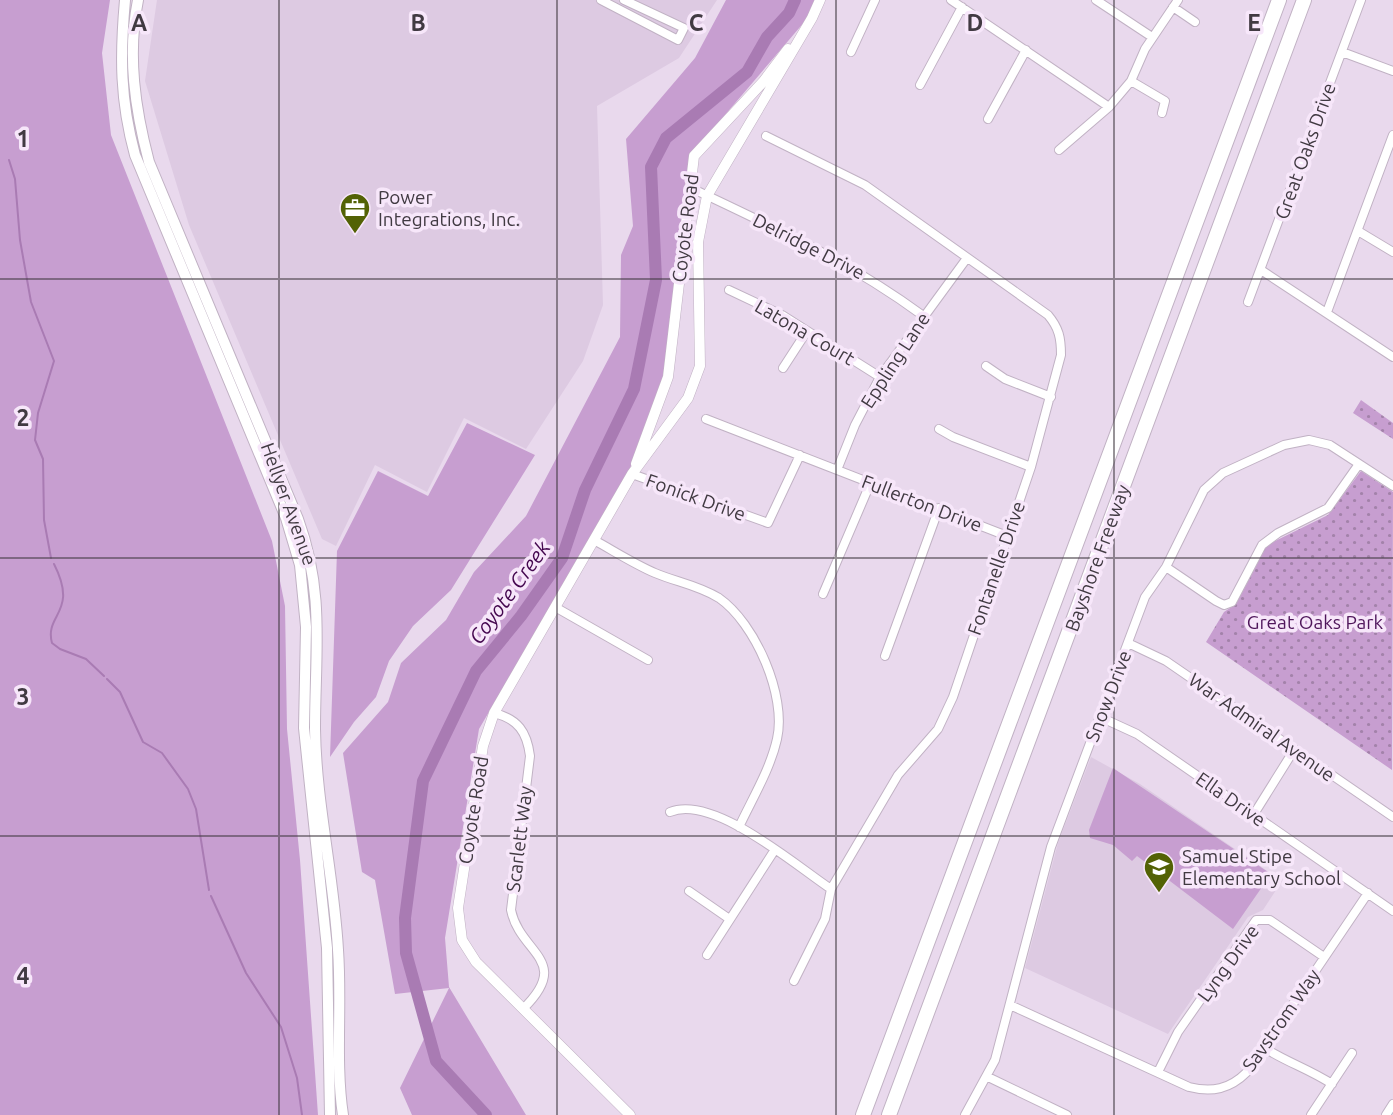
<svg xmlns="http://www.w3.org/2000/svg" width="1393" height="1115" font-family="Ubuntu,sans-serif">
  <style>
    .built { fill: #ddcae2 }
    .grass { fill: #c79ed0 }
    .park { fill: url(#park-dots) }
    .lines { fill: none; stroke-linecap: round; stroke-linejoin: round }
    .stream { stroke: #a97bb3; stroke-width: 2 }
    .river { stroke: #a97bb3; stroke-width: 12 }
    .minor-casing { stroke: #c1b2c4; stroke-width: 10 }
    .tertiary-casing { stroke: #c1b2c4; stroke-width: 11 }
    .secondary-casing { stroke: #c1b2c4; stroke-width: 12 }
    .motorway-casing { stroke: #c1b2c4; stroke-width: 16 }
    .minor { stroke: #fff; stroke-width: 8 }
    .tertiary { stroke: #fff; stroke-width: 10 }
    .secondary { stroke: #fff; stroke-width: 10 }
    .motorway { stroke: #fff; stroke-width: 14 }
    .grid { fill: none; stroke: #413a42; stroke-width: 2; stroke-opacity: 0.55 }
    .labels { text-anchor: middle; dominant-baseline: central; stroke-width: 7; stroke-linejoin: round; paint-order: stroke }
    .street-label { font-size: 19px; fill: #413a42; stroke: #f7e7fa }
    .poi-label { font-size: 19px; fill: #413a42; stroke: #f7e7fa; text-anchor: start }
    .park-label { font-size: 19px; fill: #4f165b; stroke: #f7e7fa }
    .water-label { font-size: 21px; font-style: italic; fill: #44074f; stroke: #f7e7fa }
    .grid-label { font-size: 23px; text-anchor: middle; font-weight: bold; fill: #413a42; stroke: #f7e7fa; stroke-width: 7; stroke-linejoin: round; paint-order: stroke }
  </style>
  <defs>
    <pattern id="park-dots" width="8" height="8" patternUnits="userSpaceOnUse" patternTransform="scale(1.75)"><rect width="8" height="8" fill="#c79ed0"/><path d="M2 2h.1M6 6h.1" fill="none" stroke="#a382aa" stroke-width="1.8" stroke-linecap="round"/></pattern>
  </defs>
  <rect width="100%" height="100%" fill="#e9d9ed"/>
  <path class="built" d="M 157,0 L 717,0 L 679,58 L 597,106 L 603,305 L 583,361 L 526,449 L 464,418 L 427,492 L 375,465 L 336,546 L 322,539 L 189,225 L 145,81 Z
    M 1091,757 L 1140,784 L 1282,881 L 1263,910 L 1248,917 L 1168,1034 L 1025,968 L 1058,843 Z"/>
  <path class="grass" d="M 0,0 L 110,0 L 102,53 L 111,135 L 272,541 L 285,606 L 287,729 L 300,860 L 318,1115 L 0,1115 Z
    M 726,0 L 815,0 L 806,20 L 690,156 L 664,375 L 628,474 L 479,729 L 445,938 L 449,987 L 526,1115 L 412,1115 L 400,1088 L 449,988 L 395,994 L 375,880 L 362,872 L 343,753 L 388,702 L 401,663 L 446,620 L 474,572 L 526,516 L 620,337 L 621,255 L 633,226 L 626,139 L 695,58 Z
    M 467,423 L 535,455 L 451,590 L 413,626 L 389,661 L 376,697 L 354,722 L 330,757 L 337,551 L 378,471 L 428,496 Z
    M 1113,768 L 1271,874 L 1233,929 L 1137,856 L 1132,861 L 1113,845 L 1090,838 L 1089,830 Z"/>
  <path class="park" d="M 1361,400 L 1393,423 L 1393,439 L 1353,413 Z
    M 1361,471 L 1393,492 L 1392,770 L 1206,642 L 1224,612 L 1236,604 L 1267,545 L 1328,515 Z"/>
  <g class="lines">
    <path class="stream" d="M 9,160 L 15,179 L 20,240 L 31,302 L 54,361 L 38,413 L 35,440 L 43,459 L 44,520 L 51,558
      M 54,564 C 79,613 44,614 52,643 L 60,649 L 86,659 L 104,676
      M 107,679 L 120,692 L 143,742 L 162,753 L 188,789 L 196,809 L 209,890
      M 211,896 L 246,973 L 281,1027 L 297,1078 L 302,1115"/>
    <path class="river" d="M 486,1115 L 436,1061 L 406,953 L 405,918 L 423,781 L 476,671 L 521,616 L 562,558 L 585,490 L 634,389 L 656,280 L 651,167 L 666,138 L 747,72 L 767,37 L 789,13 L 795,0"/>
    <g class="minor-casing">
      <path id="minor" d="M 601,0 L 678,40 L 684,28 L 624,0
        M 951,0 L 1109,107
        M 1096,0 L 1152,37
        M 1173,7 L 1195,22
        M 851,52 L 875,0
        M 1342,52 L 1393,71
        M 1131,81 L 1165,101 L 1162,113
        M 920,85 L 962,7
        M 988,119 L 1026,50
        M 766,136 L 865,185 L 1048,315 C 1059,328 1061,338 1061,355 L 1031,467 L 953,697 L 938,729 L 898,775 L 831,889 L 825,919 L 794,981
        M 1059,150 L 1109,107 L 1131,81 L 1145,49 L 1178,0
        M 689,187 C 773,227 847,260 922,315
        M 1358,231 L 1393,252
        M 1261,270 L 1393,357
        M 729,290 L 782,315 L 880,377
        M 1248,302 L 1361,0
        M 1327,312 L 1393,135
        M 986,366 L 1005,379 L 1051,397
        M 783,368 L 807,331
        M 706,419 L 1007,536
        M 939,429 L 953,437 L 1031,467
        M 837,470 L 855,425 L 880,377 L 967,258
        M 632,474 L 768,523 L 800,455
        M 594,540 C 614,551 634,564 655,573 C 676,582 698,585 719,598 C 755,623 787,696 777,739 C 770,770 752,799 739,827
        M 1166,567 L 1216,601 L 1224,605 L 1232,602 L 1262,545 L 1278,533 L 1328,508 L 1359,464
        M 823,594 L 870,484
        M 555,607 L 648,660
        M 1128,643 L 1166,661 L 1393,817
        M 885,656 L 939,508
        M 494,713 C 518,719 527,732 530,756 L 511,910 C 520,954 573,960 523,1009
        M 1100,717 L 1137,734 L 1393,911
        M 670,812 C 713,794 795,865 831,889
        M 1254,814 L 1294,750
        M 689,891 L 728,918
        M 707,955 L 774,851
        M 1010,1005 L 1189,1087 C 1212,1093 1230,1089 1247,1072 L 1368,893
        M 1263,1047 C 1286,1062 1309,1069 1332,1084
        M 1158,1072 L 1178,1032 L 1256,920 L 1270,920 L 1324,957
        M 988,1077 L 1067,1115
        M 965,1115 L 995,1060 L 1051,847 L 1145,597 L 1166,567 L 1204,490 L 1223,473 L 1284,445 L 1309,440 L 1330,445 L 1393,486
        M 1311,1115 L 1352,1053
        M 1386,1115 L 1393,1104"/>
    </g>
    <g class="tertiary-casing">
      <path id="tertiary" d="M 636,464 L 668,377 L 694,156 L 763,82 L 788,49
        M 630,1115 L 476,962 L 462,940 L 458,908 L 483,746 L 494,713 L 632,474 L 688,398 L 700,366 L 698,242 L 707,196 L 812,18 L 820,0"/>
    </g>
    <g class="secondary-casing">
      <path id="secondary" d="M 125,0 C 120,56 120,100 135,155 L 286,518 L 300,565 L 306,627 L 304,728 L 327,948 L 330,1115
        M 138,0 C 127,55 135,109 149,162 L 298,519 C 325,593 315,652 315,729 C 316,803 334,876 338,950 C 342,1004 335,1063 343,1115"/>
    </g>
    <g class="motorway-casing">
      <path id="motorway" d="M 863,1115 L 1279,0
        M 889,1115 L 1304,0"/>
    </g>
    <use href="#minor" class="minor"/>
    <use href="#tertiary" class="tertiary"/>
    <use href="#secondary" class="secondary"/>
    <use href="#motorway" class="motorway"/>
  </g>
  <path class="grid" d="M 279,0 L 279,1115M 557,0 L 557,1115M 836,0 L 836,1115M 1114,0 L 1114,1115M 0,279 L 1393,279M 0,558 L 1393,558M 0,836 L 1393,836"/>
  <defs>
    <g id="office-pin" transform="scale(1.575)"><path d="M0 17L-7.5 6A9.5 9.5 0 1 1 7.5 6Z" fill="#536205" stroke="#f7e7fa"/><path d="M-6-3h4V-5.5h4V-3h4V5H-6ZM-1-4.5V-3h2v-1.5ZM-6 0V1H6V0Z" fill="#fff"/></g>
    <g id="school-pin" transform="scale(1.575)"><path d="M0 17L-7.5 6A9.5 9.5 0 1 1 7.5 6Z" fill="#536205" stroke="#f7e7fa"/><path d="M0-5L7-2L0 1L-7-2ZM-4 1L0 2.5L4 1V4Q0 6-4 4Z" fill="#fff"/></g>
  </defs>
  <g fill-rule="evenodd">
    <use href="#office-pin" x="355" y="208"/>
    <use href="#school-pin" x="1159" y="867"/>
  </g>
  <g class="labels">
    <g class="street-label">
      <text transform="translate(1305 151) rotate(-70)">Great Oaks Drive</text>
      <text transform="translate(685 228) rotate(-83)">Coyote Road</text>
      <text transform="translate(809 246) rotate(27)">Delridge Drive</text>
      <text transform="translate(805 332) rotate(30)">Latona Court</text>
      <text transform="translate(895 360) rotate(-57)">Eppling Lane</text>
      <text transform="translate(696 497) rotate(20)">Fonick Drive</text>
      <text transform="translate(922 503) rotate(21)">Fullerton Drive</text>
      <text transform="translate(289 504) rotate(70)">Hellyer Avenue</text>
      <text transform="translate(1097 558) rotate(-70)">Bayshore Freeway</text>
      <text transform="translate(996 568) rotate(-71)">Fontanelle Drive</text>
      <text transform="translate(1108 696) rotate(-69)">Snow Drive</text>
      <text transform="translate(1262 727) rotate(35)">War Admiral Avenue</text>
      <text transform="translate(1231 799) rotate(35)">Ella Drive</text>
      <text transform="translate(473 810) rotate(-81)">Coyote Road</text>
      <text transform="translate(519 839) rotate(-83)">Scarlett Way</text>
      <text transform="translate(1228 963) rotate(-54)">Lyng Drive</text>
      <text transform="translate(1281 1020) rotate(-55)">Savstrom Way</text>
    </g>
    <g class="poi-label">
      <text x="378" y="197">Power<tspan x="378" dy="22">Integrations, Inc.</tspan></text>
      <text x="1182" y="856">Samuel Stipe<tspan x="1182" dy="22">Elementary School</tspan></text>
    </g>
    <g class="park-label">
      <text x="1315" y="622">Great Oaks Park</text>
    </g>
    <g class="water-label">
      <text transform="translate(509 592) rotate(-54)">Coyote Creek</text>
    </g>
  </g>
  <g class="grid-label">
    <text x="139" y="31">A</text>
    <text x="418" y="31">B</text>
    <text x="696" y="31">C</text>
    <text x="975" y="31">D</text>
    <text x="1254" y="31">E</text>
    <text x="23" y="147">1</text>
    <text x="23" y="426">2</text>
    <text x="23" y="705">3</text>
    <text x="23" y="984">4</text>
  </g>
</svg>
